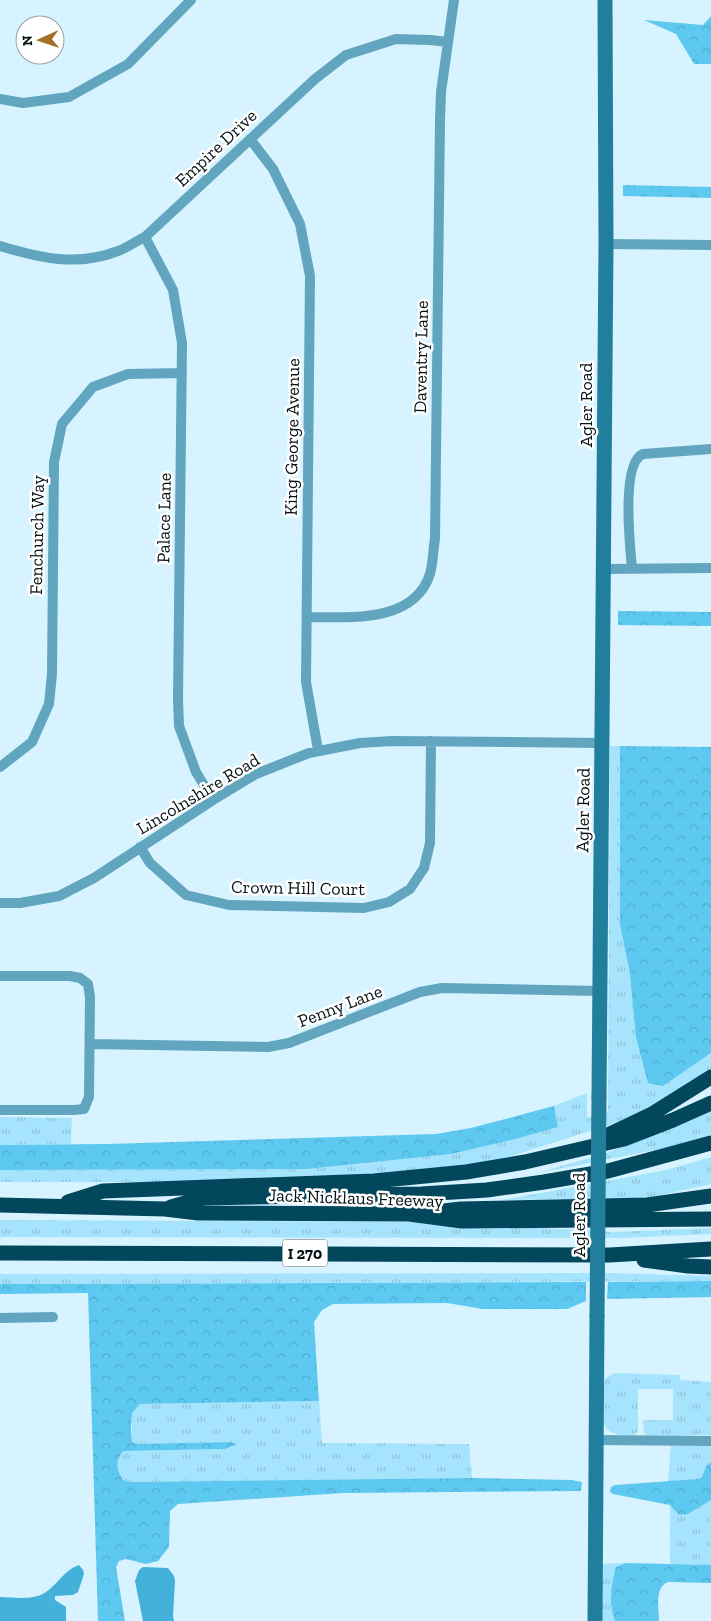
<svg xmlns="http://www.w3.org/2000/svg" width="711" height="1621" font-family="'Zilla Slab',serif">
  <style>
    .grass { fill: url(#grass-tufts) }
    .forest { fill: url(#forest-crowns) }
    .water { fill: #43b1d9 }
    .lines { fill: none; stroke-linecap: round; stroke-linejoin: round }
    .street { stroke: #62a5bf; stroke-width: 10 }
    .secondary { stroke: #227e9d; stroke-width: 15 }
    .highway { stroke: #02475b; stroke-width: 15 }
    .secondary-bridge { stroke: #227e9d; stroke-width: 15 }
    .labels { text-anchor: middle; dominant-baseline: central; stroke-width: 5; stroke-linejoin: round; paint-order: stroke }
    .shield { fill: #fff; stroke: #4f585a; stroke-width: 1 }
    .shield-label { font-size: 16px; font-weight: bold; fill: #041014 }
    .street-label { font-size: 18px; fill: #041014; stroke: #fff }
  </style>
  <defs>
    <pattern id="grass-tufts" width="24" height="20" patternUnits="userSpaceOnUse" patternTransform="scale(1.25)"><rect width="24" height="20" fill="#a6e3fc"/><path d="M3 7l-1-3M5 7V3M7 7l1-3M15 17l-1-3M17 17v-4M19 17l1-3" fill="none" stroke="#8dc2d7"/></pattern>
    <pattern id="forest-crowns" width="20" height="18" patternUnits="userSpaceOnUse" patternTransform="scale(1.25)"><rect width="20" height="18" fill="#5dc9f1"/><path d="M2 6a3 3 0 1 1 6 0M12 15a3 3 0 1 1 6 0" fill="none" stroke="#4facce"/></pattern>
  </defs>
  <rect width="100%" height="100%" fill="#d7f3ff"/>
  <path class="grass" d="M 610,746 L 620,746 L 620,925 L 630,974 L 663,1086 L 711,1053 L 711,1069 L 675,1093 L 642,1111 L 609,1125 L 489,1163 L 416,1174 L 233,1182 L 0,1182 L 0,1170 L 308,1169 L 451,1154 L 558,1127 L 554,1106 L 587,1093 L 587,1118 L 608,1112 Z
    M 711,1111 L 711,1135 L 666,1148 L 537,1173 L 607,1153 Z
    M 0,1117 L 72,1118 L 71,1144 L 0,1145 Z
    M 711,1157 L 711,1184 L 648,1198 L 502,1200 L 666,1170 Z
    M 0,1220 L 430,1222 L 613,1232 L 711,1228 L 711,1234 L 619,1238 L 0,1237 Z
    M 607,1273 L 711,1276 L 711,1281 L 0,1284 L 0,1274 Z
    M 614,1373 L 680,1375 L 680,1380 L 711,1382 L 711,1435 L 646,1436 L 644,1432 L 643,1420 L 673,1420 L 673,1389 L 638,1389 L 638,1431 L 634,1435 C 621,1435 610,1436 604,1424 L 604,1382 L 607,1377 Z
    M 319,1401 L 322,1443 L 469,1444 L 472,1478 L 130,1482 L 123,1480 C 116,1469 115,1462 123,1451 L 225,1449 L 230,1442 L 139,1444 L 132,1442 L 132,1413 L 140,1404 Z
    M 671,1446 L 711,1446 L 711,1462 L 706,1466 L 702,1477 L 698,1479 L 668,1482 Z
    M 711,1500 L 711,1565 L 670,1564 L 670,1505 L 679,1515 L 687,1514 Z
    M 625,1563 L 616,1567 L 611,1608 L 615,1621 L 601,1621 L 601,1564 Z"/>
  <path class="forest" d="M 711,16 L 711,64 L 694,64 L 676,34 L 644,20 L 703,25 Z
    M 623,185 L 711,187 L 711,198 L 623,196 Z
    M 618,611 L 711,612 L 711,626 L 618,625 Z
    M 620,746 L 711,747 L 711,1053 L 663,1086 L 648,1083 L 636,1037 L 630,974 L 620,925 Z
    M 554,1106 L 558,1127 L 515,1139 L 451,1154 L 308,1169 L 0,1170 L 0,1145 L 107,1144 L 436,1134 L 471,1128 Z
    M 711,1281 L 711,1297 L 607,1299 L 608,1282 Z
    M 586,1282 L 586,1301 L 567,1309 L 483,1309 L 447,1303 L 333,1304 L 322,1310 L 314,1322 L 319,1401 L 140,1404 L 132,1413 L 131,1429 L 132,1442 L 139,1444 L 230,1442 L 236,1444 L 225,1449 L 123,1451 C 115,1462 116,1469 123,1480 L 130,1482 L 472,1478 L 571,1480 L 582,1482 L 581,1491 L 343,1493 L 178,1504 L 170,1511 L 169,1547 L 158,1561 L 146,1564 L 126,1559 L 119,1561 L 116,1567 L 125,1621 L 98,1621 L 88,1293 L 0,1294 L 0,1284 Z
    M 711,1462 L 711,1500 L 688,1514 L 679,1515 L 670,1505 L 613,1494 L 610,1492 L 611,1487 L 615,1485 L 698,1479 L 702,1477 L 706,1466 Z
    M 625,1563 L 711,1565 L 711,1583 L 668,1582 C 654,1588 659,1608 659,1621 L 615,1621 C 608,1603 611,1585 616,1567 Z"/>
  <path class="water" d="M 79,1565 L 83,1570 L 84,1574 L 78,1592 L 73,1595 L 55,1596 L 55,1600 L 66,1607 L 66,1621 L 0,1621 L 0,1597 C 15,1597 33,1601 46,1592 C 58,1584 64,1570 79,1565 Z
    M 143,1567 L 168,1568 L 174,1576 L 175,1581 L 173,1616 L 174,1621 L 143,1621 L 135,1581 L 139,1570 Z"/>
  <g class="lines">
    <path class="street" d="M 0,99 L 23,103 L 69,97 L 128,64 L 191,0
      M 250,139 L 273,169 L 300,224 L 310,276 L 306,682 L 318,750
      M 145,237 L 173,290 L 182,343 L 178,699 L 179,726 L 196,772 L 213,800
      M 606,244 L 711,245
      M 0,246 C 40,258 77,267 118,251 C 127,248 136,241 145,237 L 315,79 L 346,55 L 396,39 L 430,40 L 448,42
      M 632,568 C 630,547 621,463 643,454 L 711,449
      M 604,569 L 711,568
      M 307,617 C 348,617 414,624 430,574 C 433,563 433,550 435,539 L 440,120 L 441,92 L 454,0
      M 0,767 L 32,742 L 49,704 L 52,674 L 54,462 L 62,424 L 93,387 L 128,374 L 182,373
      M 140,847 L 150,863 L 186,895 L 229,905 L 364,908 L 389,902 L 410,889 L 424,868 L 430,843 L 431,741
      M 0,903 L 20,903 L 59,896 L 94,878 L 213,800 L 256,774 L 309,753 L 360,743 L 392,741 L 602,743
      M 0,976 L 70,976 L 80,978 L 88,984 L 90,997 L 89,1097 L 84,1109 L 74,1110 L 0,1110
      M 90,1044 L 268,1047 L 289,1043 L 420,992 L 442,988 L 600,991
      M 0,1318 L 53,1317
      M 596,1440 L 711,1441"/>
    <path class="secondary" d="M 599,1097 L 606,244 L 605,0
      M 595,1621 L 597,1316"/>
    <path class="highway" d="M 610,1134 L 652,1114 L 711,1077
      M 68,1202 L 103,1191 L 374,1181 L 466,1172 L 525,1162 L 624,1139 L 673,1120 L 711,1103
      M 0,1205 L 165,1209 L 198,1213 L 409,1214 L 462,1221 L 711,1219
      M 171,1207 L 203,1198 L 421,1194 L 487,1190 L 544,1182 L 608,1171 L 711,1143
      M 435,1212 L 461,1209 L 647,1205 L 711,1196
      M 0,1253 L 610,1255 L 711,1249
      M 644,1260 L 688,1266 L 711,1267"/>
    <path class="secondary-bridge" d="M 597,1316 L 599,1097"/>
  </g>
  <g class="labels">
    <rect class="shield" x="282.5" y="1239.5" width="45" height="27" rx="4"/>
    <g class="shield-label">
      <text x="305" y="1253">I 270</text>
    </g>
    <g class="street-label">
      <text transform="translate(216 148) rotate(-43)">Empire Drive</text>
      <text transform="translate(421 357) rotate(-89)">Daventry Lane</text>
      <text transform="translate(586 405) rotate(-90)">Agler Road</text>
      <text transform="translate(292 437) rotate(-89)">King George Avenue</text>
      <text transform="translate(164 518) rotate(-89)">Palace Lane</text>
      <text transform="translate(37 535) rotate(-89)">Fenchurch Way</text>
      <text transform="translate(198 794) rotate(-31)">Lincolnshire Road</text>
      <text transform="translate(583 810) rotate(-89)">Agler Road</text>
      <text transform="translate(298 888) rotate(1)">Crown Hill Court</text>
      <text transform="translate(340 1006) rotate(-21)">Penny Lane</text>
      <text transform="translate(356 1198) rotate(2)">Jack Nicklaus Freeway</text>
      <text transform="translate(579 1215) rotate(-90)">Agler Road</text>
    </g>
  </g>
  <g transform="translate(40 40) rotate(267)"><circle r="24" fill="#ffffff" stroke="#9b9fa1"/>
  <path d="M0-4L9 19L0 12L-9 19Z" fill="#a16f25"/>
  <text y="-8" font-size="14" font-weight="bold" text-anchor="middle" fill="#041014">N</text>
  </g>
</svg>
